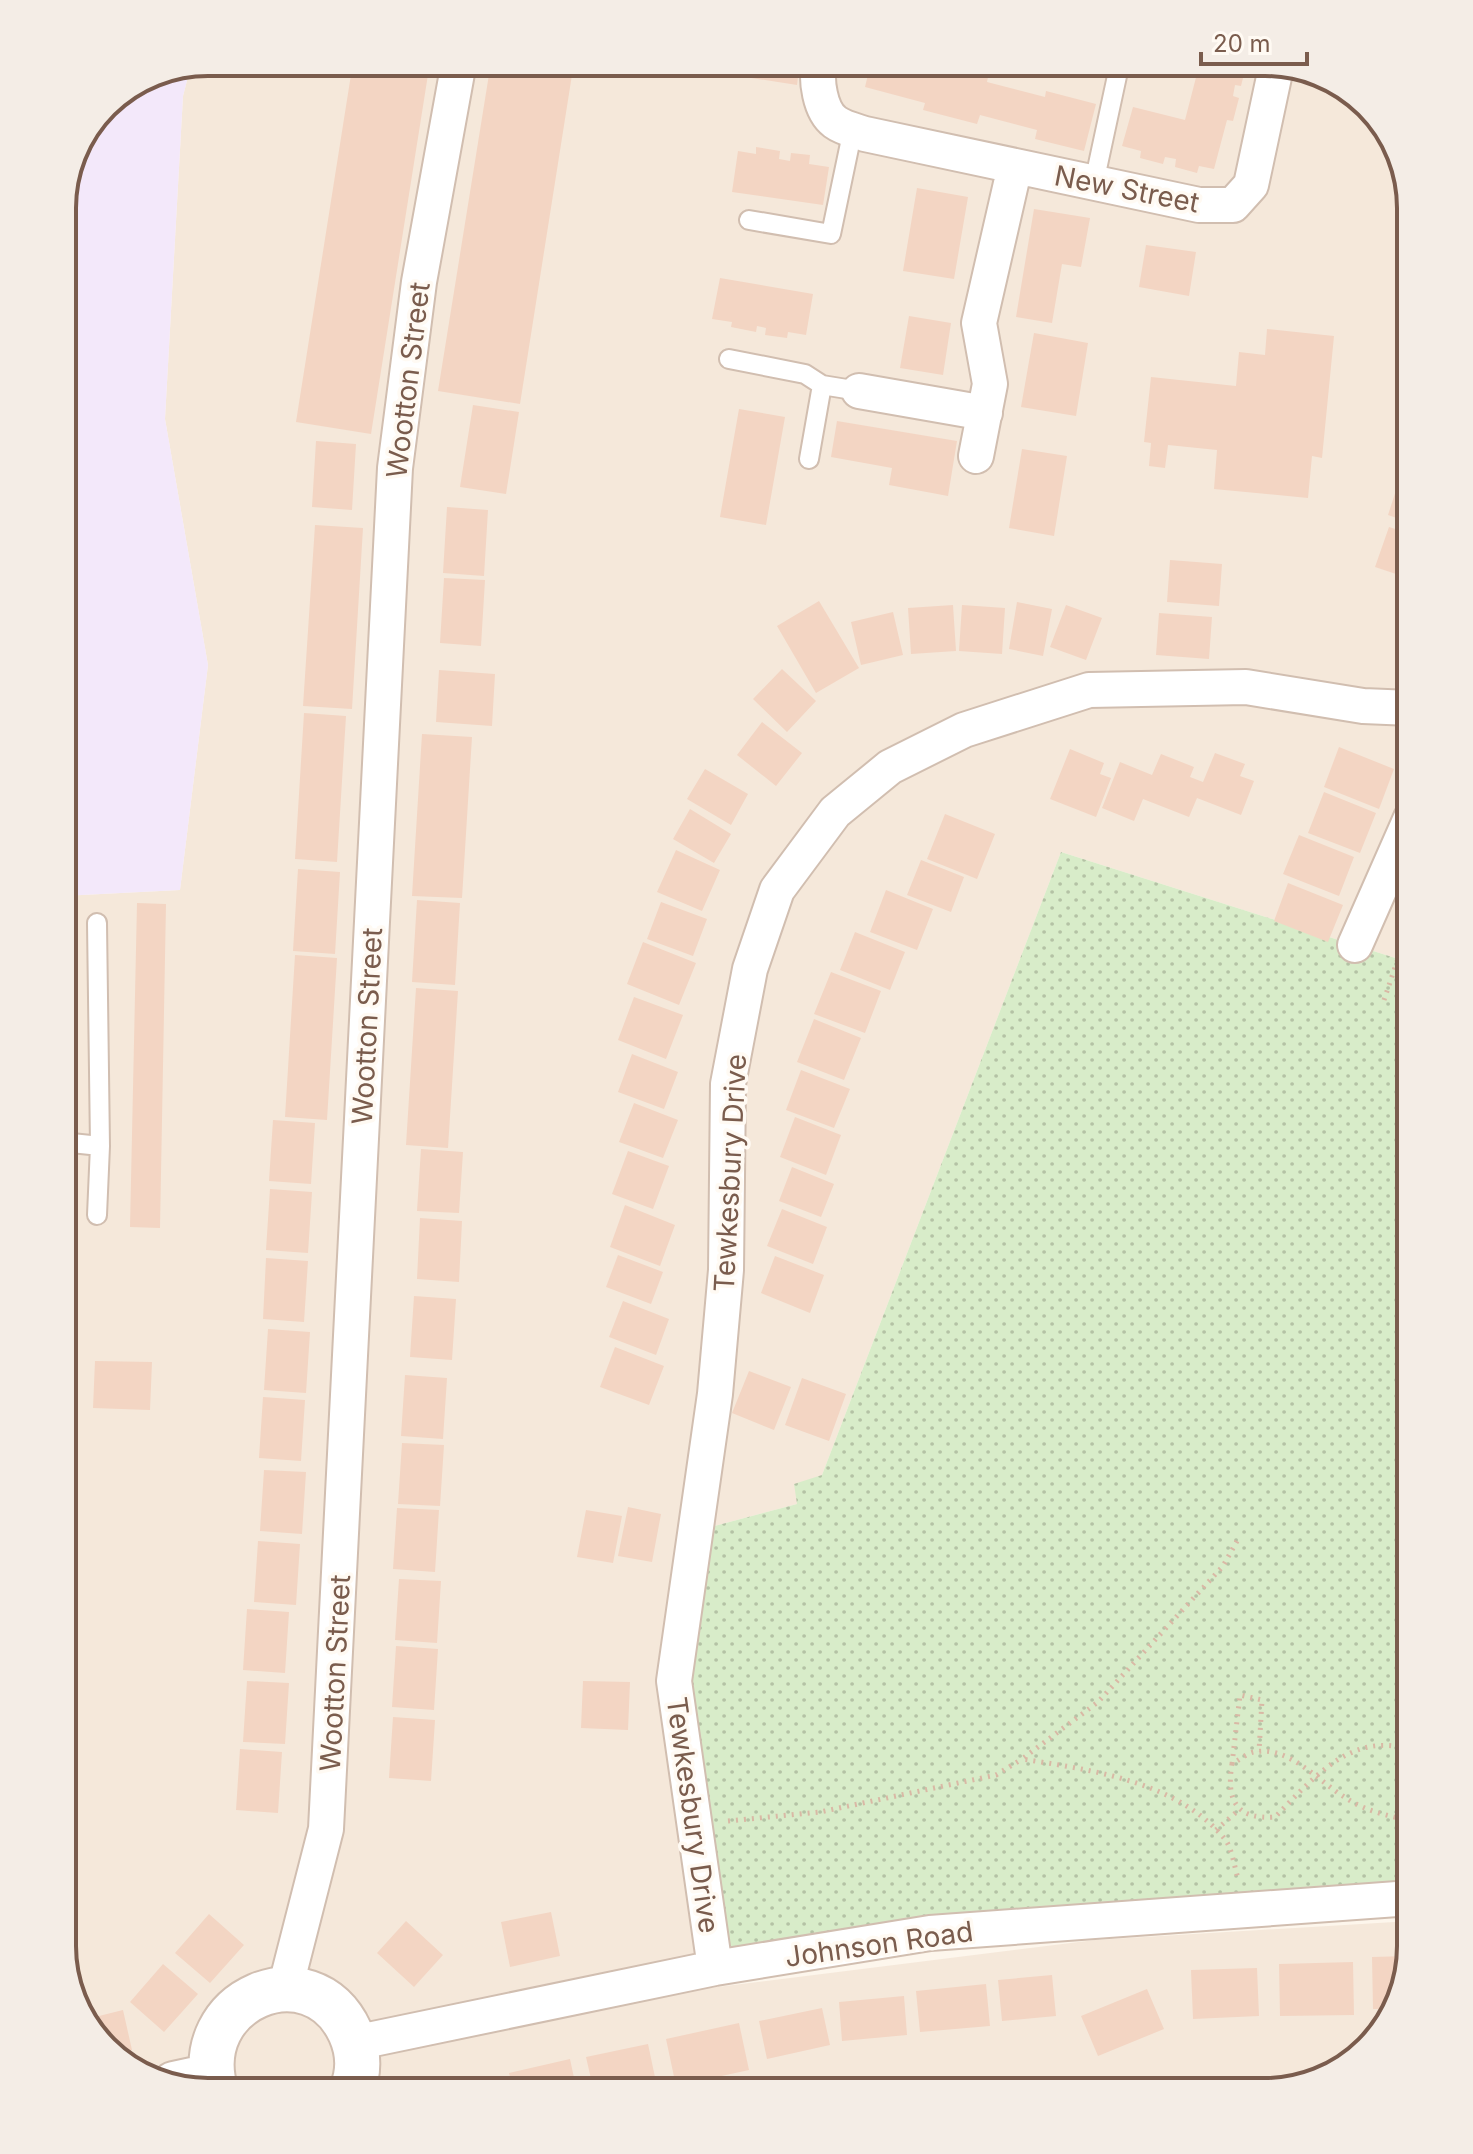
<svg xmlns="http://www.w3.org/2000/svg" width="1473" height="2154" font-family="Inter,sans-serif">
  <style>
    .residential { fill: #f5e8da }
    .education { fill: #f3e8fa }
    .park { fill: url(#park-dots) }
    .building { fill: #f3d5c3 }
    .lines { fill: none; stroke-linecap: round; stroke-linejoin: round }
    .service-casing { stroke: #d1beb0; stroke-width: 22 }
    .minor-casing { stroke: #d1beb0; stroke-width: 38 }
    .tertiary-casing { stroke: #d1beb0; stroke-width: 48 }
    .path { stroke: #d9b8a5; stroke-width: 5; stroke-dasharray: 2 6; stroke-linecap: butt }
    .service { stroke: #fff; stroke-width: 18 }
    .minor { stroke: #fff; stroke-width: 34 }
    .tertiary { stroke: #fff; stroke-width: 44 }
    .labels { text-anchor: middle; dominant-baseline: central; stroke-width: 7; stroke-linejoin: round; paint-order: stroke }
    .street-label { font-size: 28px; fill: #7a5c4d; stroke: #fffaf3 }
    .rim { fill: none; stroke: #7a5c4d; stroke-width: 4 }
  </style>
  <defs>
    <pattern id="park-dots" width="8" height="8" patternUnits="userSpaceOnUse" patternTransform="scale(2)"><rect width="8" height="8" fill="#d8ecc9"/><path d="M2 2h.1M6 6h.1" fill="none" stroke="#b4c2a5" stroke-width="1.8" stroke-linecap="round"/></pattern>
  </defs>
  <rect width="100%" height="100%" fill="#fdf6ec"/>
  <path class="residential" d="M 208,62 L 1274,62 L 1346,86 L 1392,135 L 1411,208 L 1411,963 L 1061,852 L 822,1475 L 797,1504 L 707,1528 L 687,1831 L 709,1988 L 1095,1940 L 1411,1921 L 1411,1946 L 1391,2019 L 1338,2073 L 1265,2092 L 199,2092 L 135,2072 L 81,2019 L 62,1946 L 62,896 L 180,890 L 208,665 L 165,419 L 183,96 L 191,65 Z"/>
  <path class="education" d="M 191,65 L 183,96 L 165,419 L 208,665 L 180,890 L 62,896 L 62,199 L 105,104 L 153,73 Z"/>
  <path class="park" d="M 1061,852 L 1411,963 L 1411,1885 L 722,1958 L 686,1680 L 707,1528 L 797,1504 L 794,1484 L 822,1475 Z"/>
  <path class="building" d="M 353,62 L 430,62 L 371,434 L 296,422 Z
    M 491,62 L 574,62 L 520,404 L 438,391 Z
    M 747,62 L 800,62 L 797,85 L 745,77 Z
    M 871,62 L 913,62 L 935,68 L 936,63 L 988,77 L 987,82 L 1045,97 L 1046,91 L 1096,104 L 1084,151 L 1035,139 L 1037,130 L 980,115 L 977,124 L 923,110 L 925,103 L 865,87 Z
    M 1200,62 L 1247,62 L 1241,86 L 1235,85 L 1233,96 L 1239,98 L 1233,121 L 1227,120 L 1214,169 L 1199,166 L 1197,173 L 1175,167 L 1176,159 L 1165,157 L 1163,164 L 1140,158 L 1141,151 L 1122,146 L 1133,107 L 1185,120 Z
    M 756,147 L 780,151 L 779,159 L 790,161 L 791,153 L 810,155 L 809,164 L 829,167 L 823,205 L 732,192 L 738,151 L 756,154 Z
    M 917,188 L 968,197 L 954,279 L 903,271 Z
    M 1034,209 L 1090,218 L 1081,267 L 1062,264 L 1052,323 L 1016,317 Z
    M 1146,245 L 1196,252 L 1189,296 L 1139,287 Z
    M 1411,253 L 1411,276 L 1403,273 Z
    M 720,278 L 813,294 L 806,335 L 788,332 L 787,338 L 765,335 L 766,328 L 757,326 L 756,332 L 731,327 L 732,322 L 712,319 Z
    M 909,316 L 951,323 L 943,375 L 900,368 Z
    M 1267,329 L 1334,336 L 1322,458 L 1312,456 L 1308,498 L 1214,489 L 1217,450 L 1168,445 L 1165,468 L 1149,466 L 1151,443 L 1144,442 L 1151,377 L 1236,386 L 1239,352 L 1265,355 Z
    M 1034,333 L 1088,343 L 1076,416 L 1021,407 Z
    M 473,405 L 519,412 L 506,494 L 460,487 Z
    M 739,409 L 785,417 L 766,525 L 720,517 Z
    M 837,421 L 957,441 L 948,496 L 889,485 L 892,468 L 831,457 Z
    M 316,441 L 356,444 L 352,510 L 312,507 Z
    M 1022,449 L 1067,456 L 1054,536 L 1009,528 Z
    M 1402,472 L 1411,475 L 1411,523 L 1388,515 Z
    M 447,507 L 488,510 L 484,576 L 443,573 Z
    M 315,525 L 363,528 L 352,709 L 303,706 Z
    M 1389,527 L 1411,534 L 1411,579 L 1375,567 Z
    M 1170,560 L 1222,564 L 1219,606 L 1167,602 Z
    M 444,578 L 485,580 L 481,646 L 440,643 Z
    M 819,601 L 859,668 L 816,693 L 777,626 Z
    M 1017,602 L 1052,609 L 1043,656 L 1009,649 Z
    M 953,605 L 956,651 L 911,654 L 908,608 Z
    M 962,605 L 1005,608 L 1002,654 L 959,651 Z
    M 1066,605 L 1102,618 L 1086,660 L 1050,647 Z
    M 893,612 L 903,655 L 861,665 L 851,622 Z
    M 1159,613 L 1212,617 L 1209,659 L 1156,655 Z
    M 782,669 L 816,701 L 787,732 L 753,699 Z
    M 439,670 L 495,674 L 492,726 L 436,722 Z
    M 304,713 L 346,716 L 337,862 L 295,859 Z
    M 762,722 L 802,753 L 776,786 L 737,755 Z
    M 422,734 L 472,737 L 462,898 L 412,896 Z
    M 1339,747 L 1394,769 L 1379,809 L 1324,787 Z
    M 1070,749 L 1104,763 L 1100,774 L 1111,778 L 1096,817 L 1050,799 Z
    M 1215,753 L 1245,764 L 1240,776 L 1254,781 L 1241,815 L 1197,798 L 1189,817 L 1143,799 L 1134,821 L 1102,808 L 1120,762 L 1152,775 L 1161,754 L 1194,767 L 1190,777 L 1203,782 Z
    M 705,769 L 748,794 L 731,825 L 687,799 Z
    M 1324,792 L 1376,813 L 1360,853 L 1308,833 Z
    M 690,809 L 731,834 L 714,863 L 673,839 Z
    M 945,814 L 995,834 L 977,879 L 927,859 Z
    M 1299,835 L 1354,857 L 1339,896 L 1283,874 Z
    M 676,850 L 720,870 L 702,911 L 657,892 Z
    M 921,860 L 964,877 L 951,912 L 907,895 Z
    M 298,869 L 340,872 L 335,954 L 293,951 Z
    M 1288,883 L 1343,905 L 1328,942 L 1274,921 Z
    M 886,890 L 933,909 L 917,950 L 870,932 Z
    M 417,900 L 460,903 L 455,985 L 412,982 Z
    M 661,902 L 707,919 L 693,956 L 647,939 Z
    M 137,903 L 166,904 L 160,1228 L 130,1227 Z
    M 855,932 L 905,952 L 890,990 L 840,970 Z
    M 643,942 L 696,963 L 679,1005 L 627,984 Z
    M 295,955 L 337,958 L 327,1120 L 285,1117 Z
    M 831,972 L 881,991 L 865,1033 L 814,1014 Z
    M 416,988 L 458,991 L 448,1148 L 406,1145 Z
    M 634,997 L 683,1015 L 666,1059 L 618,1040 Z
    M 814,1019 L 861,1038 L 844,1080 L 797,1062 Z
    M 62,1023 L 70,1106 L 62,1107 Z
    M 632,1054 L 678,1072 L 664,1109 L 618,1092 Z
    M 801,1070 L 850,1089 L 834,1128 L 786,1110 Z
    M 634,1103 L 678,1120 L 663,1158 L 619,1142 Z
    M 795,1117 L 841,1135 L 826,1175 L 780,1157 Z
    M 273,1120 L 315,1123 L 311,1184 L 269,1181 Z
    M 421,1149 L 463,1152 L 459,1213 L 417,1211 Z
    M 628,1151 L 669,1166 L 653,1209 L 612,1194 Z
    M 792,1167 L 834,1184 L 821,1217 L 779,1201 Z
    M 270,1189 L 312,1192 L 308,1253 L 266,1250 Z
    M 625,1205 L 675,1225 L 660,1266 L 610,1247 Z
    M 782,1209 L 827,1227 L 813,1264 L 767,1246 Z
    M 420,1218 L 462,1221 L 459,1282 L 417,1279 Z
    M 618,1255 L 663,1272 L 651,1304 L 606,1287 Z
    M 775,1256 L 824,1275 L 810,1313 L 761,1293 Z
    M 266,1258 L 308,1261 L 304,1322 L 263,1319 Z
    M 414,1296 L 456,1299 L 452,1360 L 410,1357 Z
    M 623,1301 L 669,1319 L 656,1355 L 609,1337 Z
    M 268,1329 L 310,1332 L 306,1393 L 264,1390 Z
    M 615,1347 L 664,1366 L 649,1405 L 600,1387 Z
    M 95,1361 L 152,1362 L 150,1410 L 93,1408 Z
    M 749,1371 L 791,1387 L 774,1430 L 732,1413 Z
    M 405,1375 L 447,1378 L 443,1439 L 401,1436 Z
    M 802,1378 L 846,1394 L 829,1441 L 785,1425 Z
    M 263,1397 L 305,1400 L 301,1461 L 259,1458 Z
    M 402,1443 L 444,1445 L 440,1506 L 398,1504 Z
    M 264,1470 L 306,1472 L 302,1534 L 260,1531 Z
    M 628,1507 L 661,1514 L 652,1562 L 618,1556 Z
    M 397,1508 L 439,1510 L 435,1572 L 393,1569 Z
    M 586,1510 L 622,1516 L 613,1563 L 577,1557 Z
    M 258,1541 L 300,1544 L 296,1605 L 254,1602 Z
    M 399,1579 L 441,1581 L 437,1643 L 395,1640 Z
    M 247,1609 L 289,1612 L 285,1673 L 243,1670 Z
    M 396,1646 L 438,1649 L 434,1710 L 392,1707 Z
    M 247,1681 L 289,1683 L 285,1744 L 243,1742 Z
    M 583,1681 L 630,1682 L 628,1730 L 581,1728 Z
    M 393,1717 L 435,1720 L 431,1781 L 389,1778 Z
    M 240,1749 L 282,1752 L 278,1813 L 236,1810 Z
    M 551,1912 L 560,1956 L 510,1967 L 501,1922 Z
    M 209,1914 L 244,1945 L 210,1983 L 175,1953 Z
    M 406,1921 L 443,1955 L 414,1987 L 377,1953 Z
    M 1408,1956 L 1394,2009 L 1373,2009 L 1372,1957 Z
    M 1353,1962 L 1354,2015 L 1280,2016 L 1279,1964 Z
    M 163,1964 L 198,1994 L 164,2032 L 130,2002 Z
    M 1257,1968 L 1259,2016 L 1193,2019 L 1191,1970 Z
    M 1052,1975 L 1056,2016 L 1002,2021 L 998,1980 Z
    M 986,1984 L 990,2026 L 920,2032 L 916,1991 Z
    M 1147,1989 L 1164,2029 L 1098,2056 L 1081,2016 Z
    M 904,1996 L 907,2035 L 842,2041 L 839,2002 Z
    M 822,2008 L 830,2045 L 767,2059 L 759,2021 Z
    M 123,2010 L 132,2050 L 116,2054 L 83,2020 Z
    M 739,2023 L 749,2070 L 676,2086 L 666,2039 Z
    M 648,2044 L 656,2082 L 594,2092 L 586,2057 Z
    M 570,2059 L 577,2092 L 514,2092 L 509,2073 Z
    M 487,2076 L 491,2092 L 428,2092 L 427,2089 Z"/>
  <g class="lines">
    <g class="service-casing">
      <path id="service" d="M 1094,183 L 1120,62
        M 749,220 L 831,234 L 853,129
        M 729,359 L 805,374 L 822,385 L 859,391
        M 809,459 L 822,385
        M 62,1142 L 100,1146 L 97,923
        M 97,1215 L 100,1146"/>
    </g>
    <g class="minor-casing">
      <path id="minor" d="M 820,62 C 815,79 820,111 835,122 C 843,128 856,131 865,134 L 1199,205 L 1233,205 L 1251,185 L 1277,63
        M 859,391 L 985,413
        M 976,456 L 990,384 L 979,323 L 1015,166
        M 1355,945 L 1411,818
        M 715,1968 L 674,1681 L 715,1394 L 726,1270 L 728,1084 L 750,969 L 777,890 L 835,812 L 890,767 L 964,730 L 1089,690 L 1246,687 L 1363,706 L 1411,708
        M 285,1989 L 326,1829 L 395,468 L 419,282 L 459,62
        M 354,2043 L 715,1968 L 930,1933 L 1411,1898"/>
    </g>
    <g class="tertiary-casing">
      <path id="tertiary" d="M 174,2084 L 211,2076
        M 216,2092 C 187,1999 311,1948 350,2032 C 359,2052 360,2072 351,2092"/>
    </g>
    <path class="path" d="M 1384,1000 L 1411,920
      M 1237,1541 L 1223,1566 L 1098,1702 L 1022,1759 C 1091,1770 1176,1781 1224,1838 C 1232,1847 1234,1866 1238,1878
      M 1232,1764 L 1240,1695 L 1262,1700 L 1259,1752
      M 728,1821 L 820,1812 L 996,1775 L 1022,1759
      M 1411,1821 C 1389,1816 1365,1811 1346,1798 C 1319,1782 1289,1745 1254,1752 C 1247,1753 1238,1761 1232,1764 C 1226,1800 1236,1820 1275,1817 C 1313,1779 1351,1730 1411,1750
      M 1216,1830 L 1240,1809"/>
    <use href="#service" class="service"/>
    <use href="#minor" class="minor"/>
    <use href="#tertiary" class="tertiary"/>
  </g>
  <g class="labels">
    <g class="street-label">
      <text transform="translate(1127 189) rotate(11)">New Street</text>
      <text transform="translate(408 380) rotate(-83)">Wootton Street</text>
      <text transform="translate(367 1026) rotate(-87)">Wootton Street</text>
      <text transform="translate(730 1173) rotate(-87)">Tewkesbury Drive</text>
      <text transform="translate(335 1673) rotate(-87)">Wootton Street</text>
      <text transform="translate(693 1815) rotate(82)">Tewkesbury Drive</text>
      <text transform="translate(879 1944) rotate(-8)">Johnson Road</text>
    </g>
  </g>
  <path d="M0 0H1473V2154H0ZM208 76H1265A132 132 0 0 1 1397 208V1946A132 132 0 0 1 1265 2078H208A132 132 0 0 1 76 1946V208A132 132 0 0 1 208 76Z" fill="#f4ede6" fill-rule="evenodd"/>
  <path class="rim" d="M208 76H1265A132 132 0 0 1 1397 208V1946A132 132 0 0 1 1265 2078H208A132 132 0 0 1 76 1946V208A132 132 0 0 1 208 76Z"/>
  <path d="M1201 52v12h106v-12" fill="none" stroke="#7a5c4d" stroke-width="4"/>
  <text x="1213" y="52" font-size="24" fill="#7a5c4d" stroke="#fffaf3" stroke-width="6" paint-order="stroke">20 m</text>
</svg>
